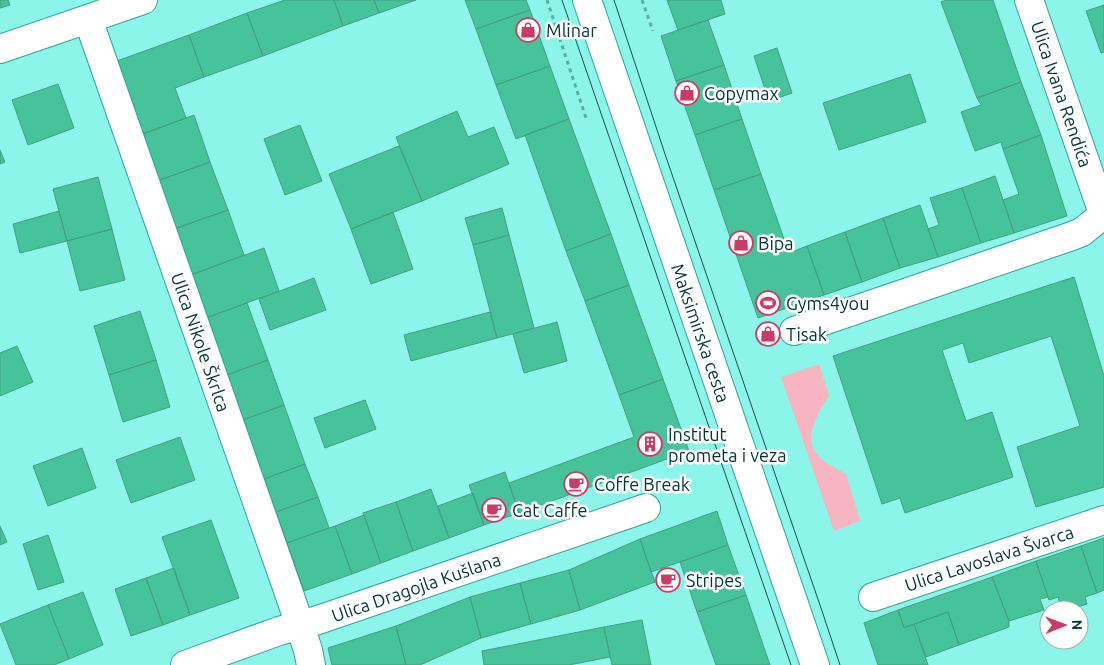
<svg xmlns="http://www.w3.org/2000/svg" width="1104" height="665" font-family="Ubuntu,sans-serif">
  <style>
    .green { fill: #f6b5c0 }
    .building { fill: #46c39a; stroke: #449f7f }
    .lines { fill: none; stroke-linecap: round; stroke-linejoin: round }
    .minor-casing { stroke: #30a299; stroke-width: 30 }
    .secondary-casing { stroke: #30a299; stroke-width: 30 }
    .path { stroke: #59afa7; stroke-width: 3; stroke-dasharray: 4 4; stroke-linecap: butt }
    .minor { stroke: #fff; stroke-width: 28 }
    .secondary { stroke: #fff; stroke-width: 28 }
    .tram { stroke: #16514c; stroke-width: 1 }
    .labels { text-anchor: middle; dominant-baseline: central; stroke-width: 5; stroke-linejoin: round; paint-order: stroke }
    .poi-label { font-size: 18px; fill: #023531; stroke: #fff; text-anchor: start }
    .street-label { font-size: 18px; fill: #023531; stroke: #fff }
  </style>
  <rect width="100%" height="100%" fill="#8bf5ea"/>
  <path class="green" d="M 819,364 L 829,395 C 817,416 798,443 825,462 C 832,466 839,470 846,474 L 860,521 L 834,531 L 781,377 Z"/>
  <path class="building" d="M 0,0 L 8,0 L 10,5 L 0,8 Z
    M 285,0 L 334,0 L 343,26 L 263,56 L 247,13 Z
    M 334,0 L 374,0 L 379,13 L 343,26 Z
    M 374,0 L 416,0 L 379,13 Z
    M 465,0 L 526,0 L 530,10 L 476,29 Z
    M 667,0 L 721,0 L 725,14 L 678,30 Z
    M 946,0 L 993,0 L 1021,82 L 977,98 L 941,2 Z
    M 1104,5 L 1104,52 L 1101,53 L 1086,11 Z
    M 530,10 L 550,66 L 496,85 L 476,29 Z
    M 247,13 L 263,56 L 204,77 L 189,35 Z
    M 708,20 L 724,65 L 676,81 L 661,36 Z
    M 189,35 L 204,77 L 175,88 L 186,118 L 140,135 L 114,62 Z
    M 777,48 L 792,93 L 769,101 L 754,56 Z
    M 724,65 L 742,119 L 695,135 L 676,81 Z
    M 550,66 L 569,119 L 516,139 L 496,85 Z
    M 910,74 L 926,122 L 839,150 L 823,103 Z
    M 1021,82 L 1041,135 L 1003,149 L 1001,142 L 975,151 L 961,112 L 981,105 L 977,98 Z
    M 58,84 L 74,128 L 28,145 L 12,100 Z
    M 457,111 L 468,137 L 494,127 L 509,164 L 422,201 L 396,137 Z
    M 194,115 L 210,162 L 157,181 L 140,135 Z
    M 569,119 L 611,234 L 566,251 L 525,135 Z
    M 742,119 L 761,174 L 714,190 L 695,135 Z
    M 300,125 L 322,181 L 285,195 L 264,139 Z
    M 1041,135 L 1067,216 L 1014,233 L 1003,200 L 1019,194 L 1003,149 Z
    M 399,146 L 422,201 L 351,229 L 329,174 Z
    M 0,150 L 5,162 L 0,164 Z
    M 210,162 L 228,210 L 174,229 L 157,181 Z
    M 761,174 L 789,253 L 807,246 L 824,295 L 758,318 L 714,190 Z
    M 995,176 L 1014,233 L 981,243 L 962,188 Z
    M 98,177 L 112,229 L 67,241 L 53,189 Z
    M 962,188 L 981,243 L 938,257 L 928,229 L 939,225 L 930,198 Z
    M 920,205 L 938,257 L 900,268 L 883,218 Z
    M 502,208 L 509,235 L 473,245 L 465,218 Z
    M 228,210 L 244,255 L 191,275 L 174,229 Z
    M 59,211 L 67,241 L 20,253 L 13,224 Z
    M 393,212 L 413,269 L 371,284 L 351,229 Z
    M 883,218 L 900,268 L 862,282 L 845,232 Z
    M 112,229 L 125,280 L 80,291 L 67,241 Z
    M 845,232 L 862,282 L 824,295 L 807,246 Z
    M 611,234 L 629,285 L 585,301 L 566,251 Z
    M 509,235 L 534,328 L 497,338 L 473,245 Z
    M 264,248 L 279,291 L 206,318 L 191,275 Z
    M 1074,277 L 1104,376 L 1104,487 L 1036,507 L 1017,447 L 1080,426 L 1051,336 L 969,363 L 963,343 L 942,350 L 966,421 L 992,412 L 1013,477 L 905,513 L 900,498 L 882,504 L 833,356 Z
    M 314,278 L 326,310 L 270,330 L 259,299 Z
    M 629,285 L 663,379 L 619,395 L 585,301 Z
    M 247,303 L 268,360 L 227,375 L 206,318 Z
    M 140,311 L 156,360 L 109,375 L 94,326 Z
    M 490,312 L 497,338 L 411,361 L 404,335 Z
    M 557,322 L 567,361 L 524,373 L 513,334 Z
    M 17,346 L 33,382 L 0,396 L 0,353 Z
    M 156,360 L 170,407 L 123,422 L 109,375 Z
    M 268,360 L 284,405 L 243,420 L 227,375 Z
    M 663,379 L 689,451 L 519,513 L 509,483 L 634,437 L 619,395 Z
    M 365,400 L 376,429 L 325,448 L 314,418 Z
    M 284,405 L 305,464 L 264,479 L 243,420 Z
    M 180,437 L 195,480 L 131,503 L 116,460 Z
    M 82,448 L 96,488 L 48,506 L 33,466 Z
    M 305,464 L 318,497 L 276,512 L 264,479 Z
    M 505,472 L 519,513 L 484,525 L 469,485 Z
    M 431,489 L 449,538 L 413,551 L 396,502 Z
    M 473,493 L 484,525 L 449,538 L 438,506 Z
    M 318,497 L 329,528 L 287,543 L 276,512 Z
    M 396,502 L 413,551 L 381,563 L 363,513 Z
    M 717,511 L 728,545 L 651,572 L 640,539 Z
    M 364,515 L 381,563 L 352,574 L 335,526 Z
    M 211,520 L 239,598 L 190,615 L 162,537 Z
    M 0,526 L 7,542 L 0,545 Z
    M 335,526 L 352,574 L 304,591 L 287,543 Z
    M 48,535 L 64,582 L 38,590 L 23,544 Z
    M 1104,538 L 1104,590 L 1097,593 L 1081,546 Z
    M 640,539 L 655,582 L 580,610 L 569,570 Z
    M 728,545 L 746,595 L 697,612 L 680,562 Z
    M 1081,546 L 1097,593 L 1085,597 L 1087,604 L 1067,610 L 1062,610 L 1058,597 L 1049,600 L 1036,561 Z
    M 1036,561 L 1048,597 L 1040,599 L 1044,610 L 1009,621 L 992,577 Z
    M 174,568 L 190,615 L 163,625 L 146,578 Z
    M 569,570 L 580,610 L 531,624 L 520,583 Z
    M 992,577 L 1009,621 L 1009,627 L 959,645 L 948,612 L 904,628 L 898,610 Z
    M 146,578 L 163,625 L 131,636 L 115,589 Z
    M 520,583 L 531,624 L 481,638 L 470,597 Z
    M 83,592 L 103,645 L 69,659 L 48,605 Z
    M 746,595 L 770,665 L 716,665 L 697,612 Z
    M 470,597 L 481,638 L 420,665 L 406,665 L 396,626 Z
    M 48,605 L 69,659 L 54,665 L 16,665 L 0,624 Z
    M 898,610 L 904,628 L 914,624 L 928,665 L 878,665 L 864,623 Z
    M 948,612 L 959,645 L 926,657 L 914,624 Z
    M 642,620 L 651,665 L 612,665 L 604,627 Z
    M 396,626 L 406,665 L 332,665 L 328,648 Z
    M 604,627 L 610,657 L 569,665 L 484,665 L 482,651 Z"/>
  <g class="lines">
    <g class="minor-casing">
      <path id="minor" d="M 1029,0 L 1104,216
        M 88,19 L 291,599 L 308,650 L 311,665
        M 0,49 L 143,0
        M 794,331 L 1072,236 L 1082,232 L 1104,214
        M 873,597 L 1104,520
        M 185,665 L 279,631 L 318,620 L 646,508"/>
    </g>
    <g class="secondary-casing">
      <path id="secondary" d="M 587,0 L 815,665"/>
    </g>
    <path class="path" d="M 547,0 L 586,118
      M 642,0 L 653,31
      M 760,343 L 769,340"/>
    <use href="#minor" class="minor"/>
    <use href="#secondary" class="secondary"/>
    <path class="tram" d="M 562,0 L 791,665
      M 614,0 L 665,154 L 822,611 L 840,665"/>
  </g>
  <defs>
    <g id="shop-ring" transform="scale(1.25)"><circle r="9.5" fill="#fff" stroke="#ca3c65" stroke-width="1.5"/><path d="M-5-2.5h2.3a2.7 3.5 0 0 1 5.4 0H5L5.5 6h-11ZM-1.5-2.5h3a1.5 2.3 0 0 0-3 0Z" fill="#ca3c65"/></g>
    <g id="stadium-ring" transform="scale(1.25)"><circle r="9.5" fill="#fff" stroke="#ca3c65" stroke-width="1.5"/><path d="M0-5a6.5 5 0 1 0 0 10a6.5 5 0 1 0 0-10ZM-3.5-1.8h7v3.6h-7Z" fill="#ca3c65"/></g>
    <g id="building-ring" transform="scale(1.25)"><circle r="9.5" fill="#fff" stroke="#ca3c65" stroke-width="1.5"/><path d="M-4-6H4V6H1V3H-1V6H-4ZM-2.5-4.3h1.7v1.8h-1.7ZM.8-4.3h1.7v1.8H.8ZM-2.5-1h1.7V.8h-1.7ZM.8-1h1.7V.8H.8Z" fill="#ca3c65"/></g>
    <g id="cafe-ring" transform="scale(1.25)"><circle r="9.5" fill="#fff" stroke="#ca3c65" stroke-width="1.5"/><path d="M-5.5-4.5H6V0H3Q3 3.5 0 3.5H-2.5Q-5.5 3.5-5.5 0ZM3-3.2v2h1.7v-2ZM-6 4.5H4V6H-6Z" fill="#ca3c65"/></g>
  </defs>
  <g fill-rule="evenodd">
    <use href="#shop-ring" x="528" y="30"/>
    <use href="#shop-ring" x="687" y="93"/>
    <use href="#shop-ring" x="741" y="243"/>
    <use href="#stadium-ring" x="768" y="303"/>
    <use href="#shop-ring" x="768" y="334"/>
    <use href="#building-ring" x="650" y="444"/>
    <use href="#cafe-ring" x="576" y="484"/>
    <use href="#cafe-ring" x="494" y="510"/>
    <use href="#cafe-ring" x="668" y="580"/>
  </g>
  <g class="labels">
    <g class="poi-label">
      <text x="546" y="30">Mlinar</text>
      <text x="704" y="93">Copymax</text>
      <text x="758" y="243">Bipa</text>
      <text x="786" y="303">Gyms4you</text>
      <text x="786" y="334">Tisak</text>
      <text x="668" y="434">Institut<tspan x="668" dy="21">prometa i veza</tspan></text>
      <text x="594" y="484">Coffe Break</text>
      <text x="512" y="510">Cat Caffe</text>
      <text x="686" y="580">Stripes</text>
    </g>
    <g class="street-label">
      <text transform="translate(1062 94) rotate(71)">Ulica Ivana Rendića</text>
      <text transform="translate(701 333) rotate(71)">Maksimirska cesta</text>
      <text transform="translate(201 342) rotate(71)">Ulica Nikole Škrlca</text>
      <text transform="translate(989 558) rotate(-18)">Ulica Lavoslava Švarca</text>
      <text transform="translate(416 587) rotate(-19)">Ulica Dragojla Kušlana</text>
    </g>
  </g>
  <g transform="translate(1064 625) rotate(89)"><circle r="24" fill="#ffffff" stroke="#9aaead"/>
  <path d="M0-4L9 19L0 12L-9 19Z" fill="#ca3c65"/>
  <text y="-8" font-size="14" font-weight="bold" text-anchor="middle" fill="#023531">N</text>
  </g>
</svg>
